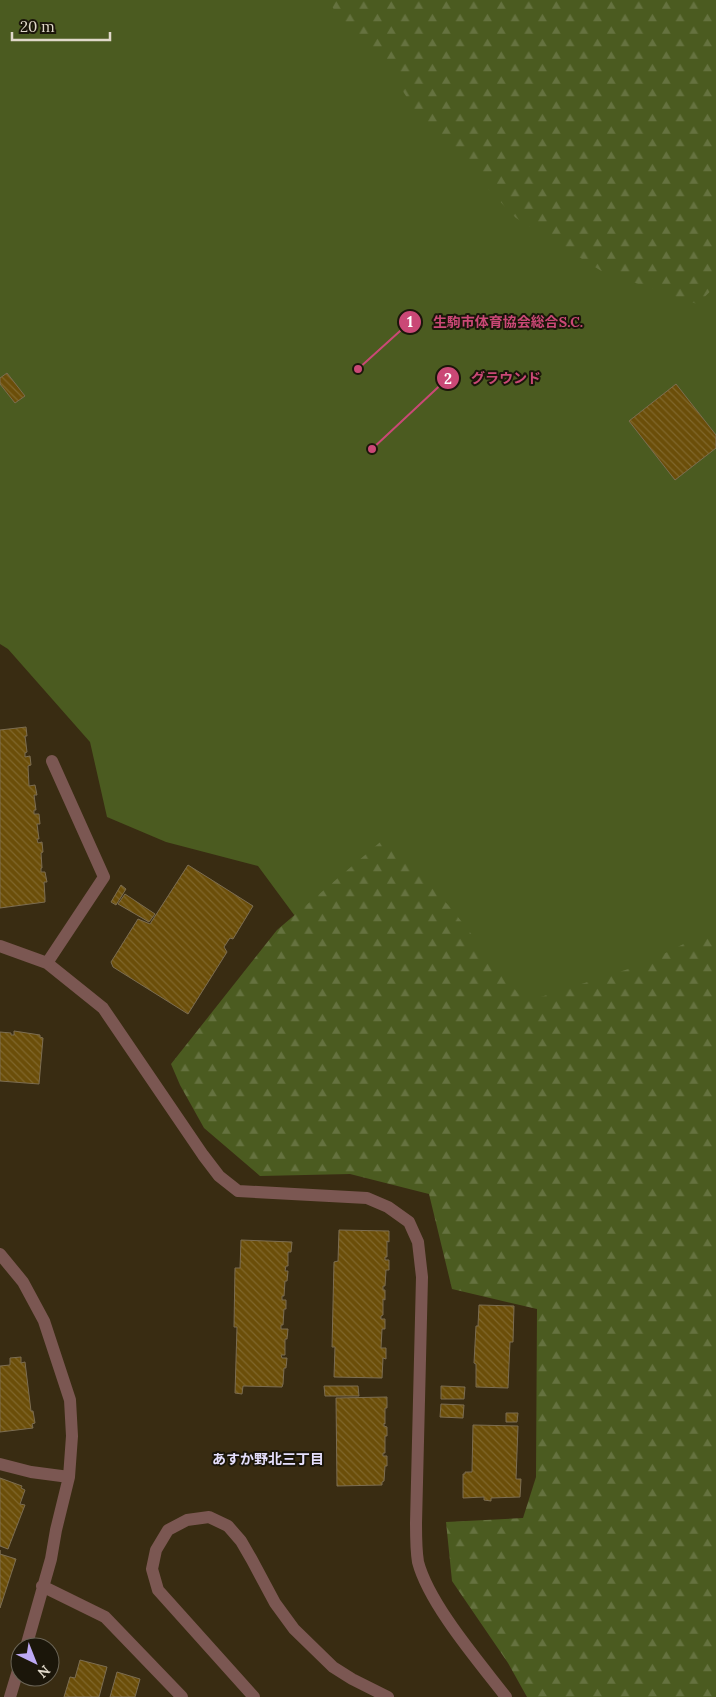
<svg xmlns="http://www.w3.org/2000/svg" width="716" height="1697" font-family="Lora,'Noto Sans JP',serif">
  <style>
    .green { fill: #4b5b20 }
    .forest { fill: url(#forest-firs) }
    .building { fill: url(#building-back-hatch); stroke: #7c6d51 }
    .lines { fill: none; stroke-linecap: round; stroke-linejoin: round }
    .minor { stroke: #7b5752; stroke-width: 12 }
    .labels { text-anchor: middle; dominant-baseline: central; stroke-width: 4; stroke-linejoin: round; paint-order: stroke }
    .neighbourhood-label { font-size: 14px; font-weight: bold; fill: #e5dffc; stroke: #1b160a }
    .leader { fill: none; stroke: #ca4876; stroke-width: 2 }
    .callout-dot { fill: #ca4876; stroke: #1b160a; stroke-width: 2 }
    .mark-label { font-size: 15px; text-anchor: middle; font-weight: bold; fill: #fff }
    .callout-label { font-size: 14px; text-anchor: middle; font-weight: bold; fill: #ca4876; stroke: #1b160a; stroke-width: 4; stroke-linejoin: round; paint-order: stroke }
  </style>
  <defs>
    <pattern id="forest-firs" width="22" height="20" patternUnits="userSpaceOnUse" patternTransform="scale(1.25)"><rect width="22" height="20" fill="#4b5b20"/><path d="M5 1l3.5 6h-7zM16 11l3.5 6h-7z" fill="#65723f"/></pattern>
    <pattern id="building-back-hatch" width="6" height="6" patternUnits="userSpaceOnUse" patternTransform="scale(1.25)"><rect width="6" height="6" fill="#6b4e09"/><path d="M-1 5l2 2M0 0l6 6M5-1l2 2" fill="none" stroke="#80672c"/></pattern>
  </defs>
  <rect width="100%" height="100%" fill="#392c12"/>
  <path class="green" d="M 0,0 L 553,0 L 716,94 L 716,1179 L 320,950 L 258,866 L 166,842 L 107,817 L 90,742 L 8,649 L 0,644 Z"/>
  <path class="forest" d="M 328,0 L 716,0 L 716,286 L 697,304 L 603,272 L 516,218 L 423,122 L 389,70 L 338,16 Z
    M 385,838 L 450,907 L 525,1002 L 641,965 L 716,928 L 716,1697 L 527,1697 L 508,1663 L 452,1581 L 446,1522 L 523,1518 L 536,1477 L 537,1309 L 452,1289 L 429,1194 L 350,1174 L 260,1176 L 204,1128 L 180,1085 L 171,1064 L 277,930 Z"/>
  <path class="building" d="M 7,373 L 25,396 L 15,403 L 0,384 L 0,378 Z
    M 676,384 L 716,435 L 716,448 L 675,480 L 629,421 Z
    M 26,727 L 27,736 L 25,736 L 27,752 L 25,753 L 25,757 L 30,756 L 31,765 L 28,766 L 29,786 L 35,785 L 37,795 L 34,795 L 36,810 L 34,810 L 34,814 L 39,814 L 40,824 L 37,824 L 39,839 L 37,839 L 38,843 L 42,842 L 43,852 L 41,853 L 42,868 L 41,868 L 41,872 L 45,872 L 47,882 L 44,882 L 45,898 L 45,902 L 0,908 L 0,730 Z
    M 188,865 L 253,906 L 233,939 L 230,938 L 224,947 L 227,952 L 188,1014 L 113,967 L 111,962 L 138,919 L 150,924 Z
    M 121,885 L 126,889 L 116,905 L 111,902 Z
    M 125,894 L 155,914 L 149,922 L 118,904 Z
    M 14,1031 L 40,1035 L 40,1037 L 43,1038 L 39,1084 L 0,1081 L 0,1032 L 11,1033 L 11,1035 L 14,1035 Z
    M 339,1230 L 389,1231 L 389,1242 L 387,1241 L 387,1257 L 385,1257 L 385,1260 L 389,1260 L 389,1270 L 386,1270 L 385,1286 L 383,1286 L 383,1290 L 385,1290 L 385,1300 L 383,1299 L 383,1315 L 381,1316 L 381,1319 L 385,1319 L 385,1329 L 382,1329 L 381,1348 L 386,1348 L 386,1359 L 383,1358 L 382,1378 L 334,1377 L 335,1347 L 332,1347 L 334,1262 L 338,1261 Z
    M 241,1240 L 292,1242 L 291,1252 L 288,1252 L 288,1266 L 286,1266 L 285,1271 L 288,1271 L 287,1281 L 285,1281 L 284,1296 L 282,1296 L 282,1300 L 286,1300 L 286,1309 L 284,1309 L 283,1325 L 281,1325 L 281,1329 L 288,1329 L 287,1339 L 285,1339 L 285,1355 L 281,1355 L 282,1358 L 287,1358 L 286,1368 L 284,1368 L 283,1384 L 282,1387 L 243,1386 L 242,1394 L 235,1393 L 237,1327 L 234,1327 L 235,1268 L 240,1268 Z
    M 479,1305 L 514,1306 L 513,1342 L 510,1342 L 508,1388 L 476,1387 L 476,1364 L 474,1363 L 476,1326 L 478,1326 Z
    M 21,1357 L 21,1363 L 25,1362 L 31,1411 L 33,1411 L 35,1423 L 32,1424 L 33,1428 L 0,1432 L 0,1366 L 10,1365 L 10,1358 Z
    M 324,1386 L 358,1386 L 359,1396 L 325,1396 Z
    M 441,1386 L 465,1387 L 464,1399 L 441,1399 Z
    M 387,1397 L 387,1408 L 385,1408 L 385,1424 L 384,1423 L 384,1426 L 387,1427 L 387,1436 L 385,1436 L 385,1453 L 383,1453 L 383,1456 L 387,1456 L 387,1466 L 385,1466 L 384,1481 L 382,1482 L 382,1485 L 337,1486 L 336,1398 Z
    M 441,1404 L 464,1405 L 463,1418 L 440,1417 Z
    M 506,1413 L 518,1413 L 517,1422 L 506,1422 Z
    M 473,1425 L 518,1426 L 516,1479 L 521,1479 L 520,1497 L 491,1498 L 491,1501 L 484,1500 L 484,1497 L 463,1498 L 463,1474 L 465,1474 L 465,1472 L 472,1472 Z
    M 0,1478 L 22,1486 L 21,1488 L 25,1490 L 20,1504 L 25,1505 L 8,1549 L 0,1546 Z
    M 0,1550 L 0,1554 L 16,1559 L 0,1608 Z
    M 80,1660 L 107,1667 L 99,1697 L 64,1697 L 70,1677 L 75,1678 Z
    M 117,1672 L 140,1679 L 135,1697 L 110,1697 Z"/>
  <g class="lines">
    <path class="minor" d="M 0,946 L 47,963 L 103,1008 L 203,1155 L 219,1176 L 238,1191 L 367,1198 L 388,1207 L 409,1222 L 418,1242 L 422,1277 L 416,1523 C 416,1536 416,1550 418,1562 C 429,1604 479,1662 506,1697
      M 47,963 L 104,877 L 52,761
      M 0,1254 L 23,1282 L 44,1321 L 70,1400 L 72,1436 L 69,1477 L 56,1530 L 51,1559 L 26,1647
      M 0,1464 L 31,1472 L 69,1477
      M 42,1586 L 105,1617 L 182,1697
      M 10,1697 L 20,1664
      M 254,1697 L 158,1590 L 152,1569 L 156,1550 L 168,1530 L 187,1520 L 209,1517 L 228,1526 L 241,1541 L 252,1560 L 275,1603 L 294,1629 L 333,1667 L 352,1679 L 388,1697"/>
  </g>
  <g class="labels">
    <g class="neighbourhood-label">
      <text x="268" y="1459">あすか野北三丁目</text>
    </g>
  </g>
  <path class="leader" d="M358 369L410 322M372 449L448 378"/>
  <g class="callout-dot">
    <circle cx="358" cy="369" r="5"/>
    <circle cx="372" cy="449" r="5"/>
    <circle cx="410" cy="322" r="12"/>
    <circle cx="448" cy="378" r="12"/>
  </g>
  <g class="mark-label">
    <text x="410" y="327">1</text>
    <text x="448" y="384">2</text>
  </g>
  <g class="callout-label">
    <text x="508" y="327">生駒市体育協会総合S.C.</text>
    <text x="506" y="383">グラウンド</text>
  </g>
  <g transform="translate(35 1662) rotate(137)"><circle r="24" fill="#1b160a" stroke="#6a6456"/>
  <path d="M0-4L9 19L0 12L-9 19Z" fill="#bda9f5"/>
  <text y="-8" font-size="14" font-weight="bold" text-anchor="middle" fill="#e0d8c9">N</text>
  </g>
  <path d="M12 32v8h98v-8" fill="none" stroke="#e0d8c9" stroke-width="2.5"/>
  <text x="20" y="32" font-size="15" fill="#e0d8c9" stroke="#1b160a" stroke-width="4" paint-order="stroke">20 m</text>
</svg>
